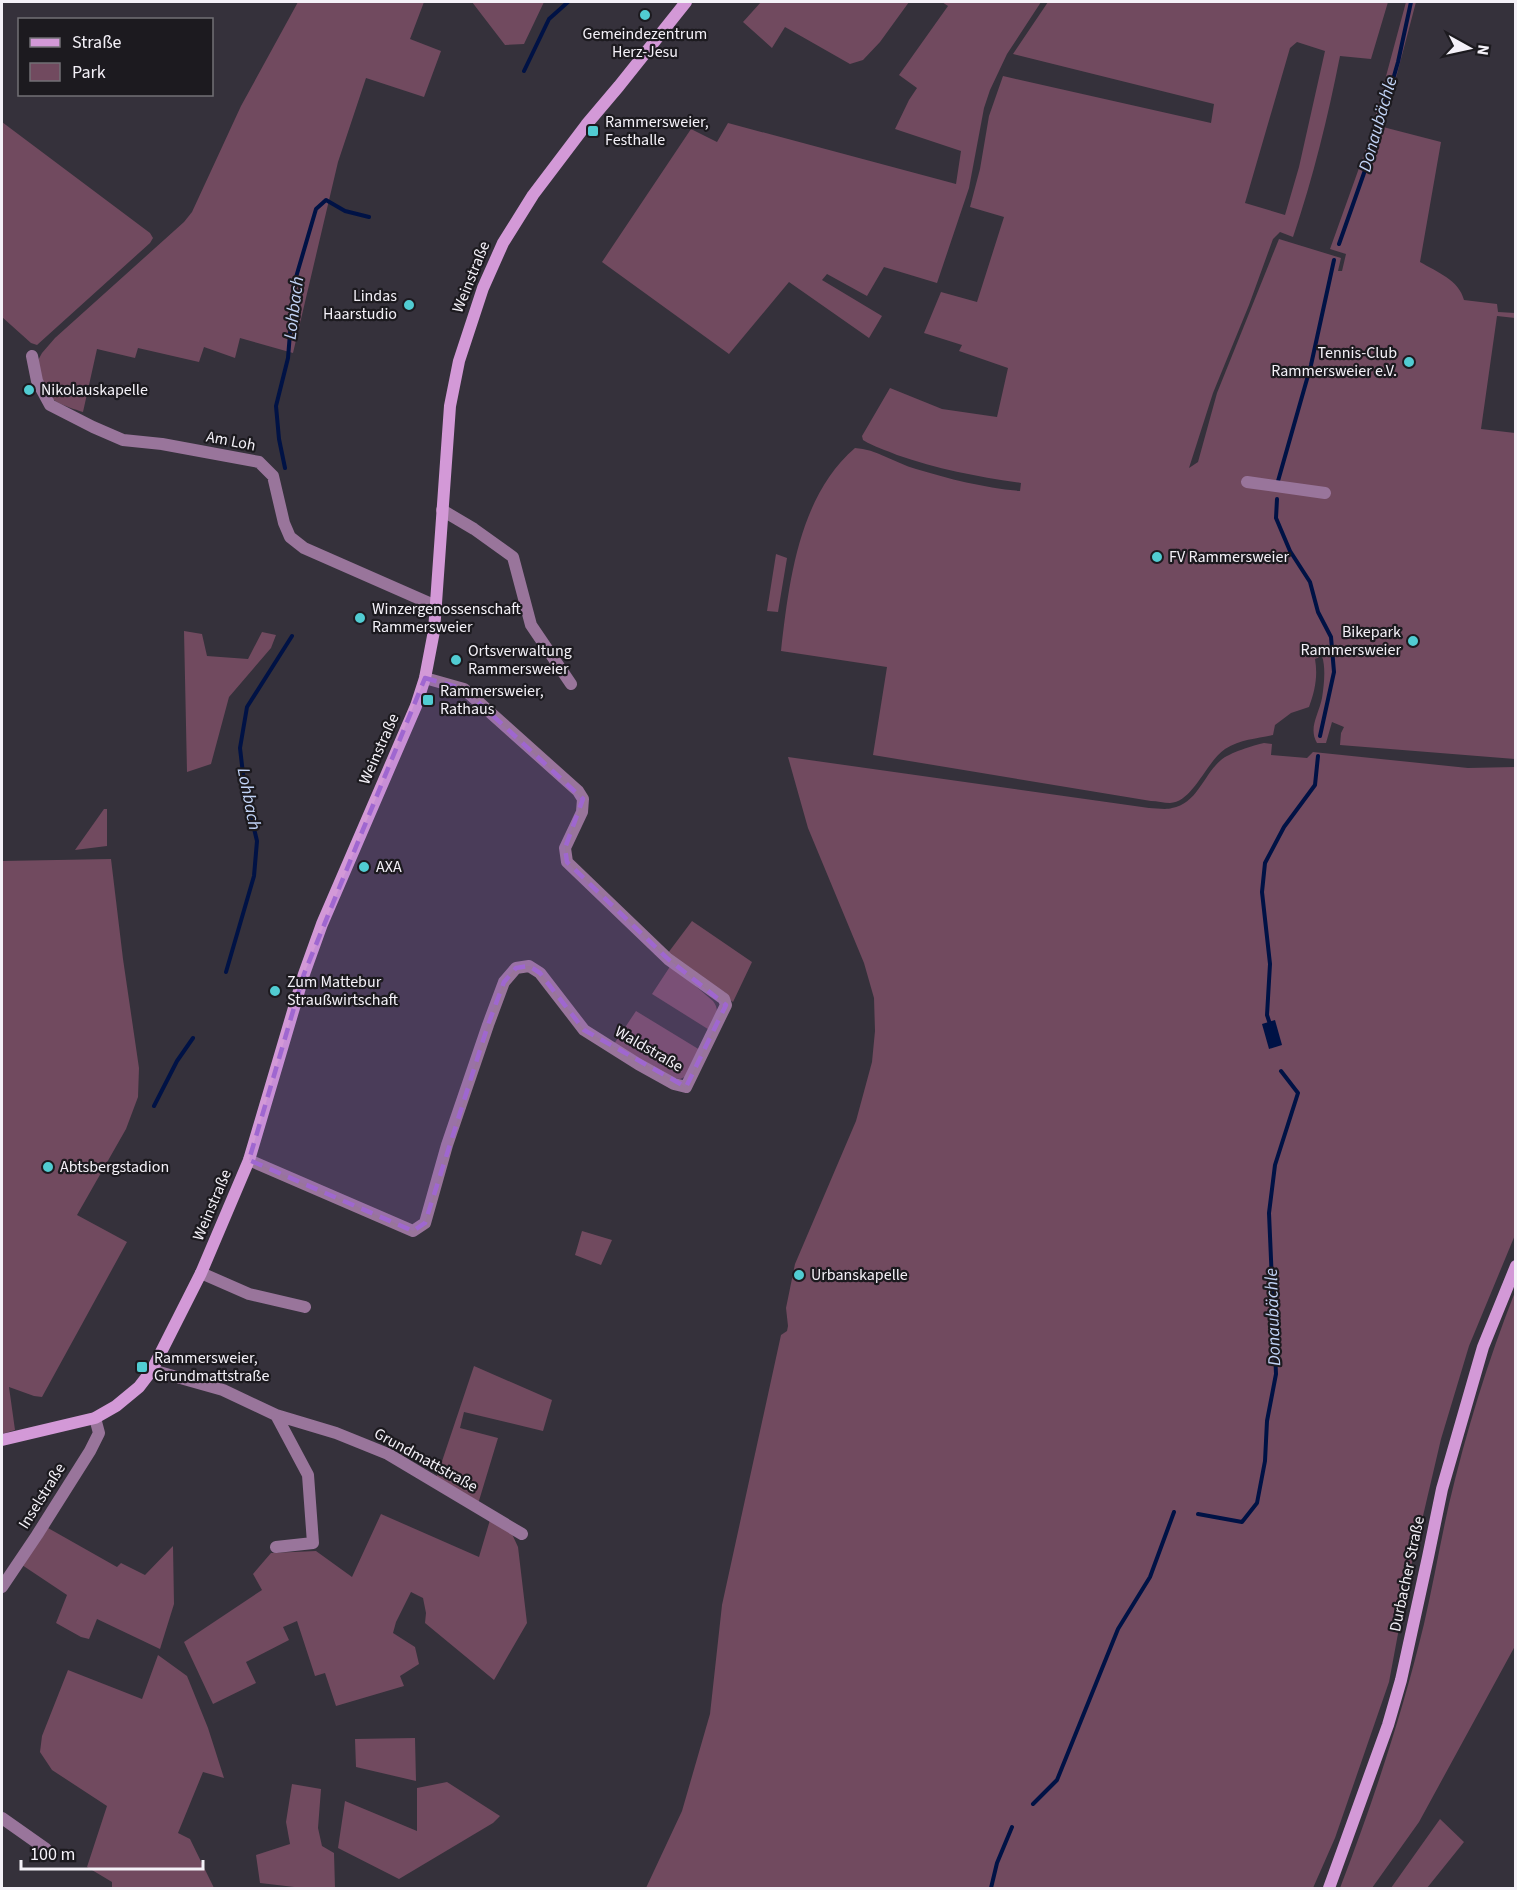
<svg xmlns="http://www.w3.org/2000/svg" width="1517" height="1890" font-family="'Source Sans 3',sans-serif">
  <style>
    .green { fill: #714a5f; fill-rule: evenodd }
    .water { fill: #001245 }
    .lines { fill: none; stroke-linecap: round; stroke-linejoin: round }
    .stream { stroke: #001245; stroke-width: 4 }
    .street { stroke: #99759b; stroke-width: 12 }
    .secondary { stroke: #d399d7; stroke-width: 12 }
    .marked { fill: #9f67d0; fill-opacity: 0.2; stroke: #9f67d0; stroke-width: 4.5; stroke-dasharray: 12 8; stroke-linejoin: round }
    .poi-dot { fill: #51ccd2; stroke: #1c1a1f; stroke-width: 2 }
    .labels { text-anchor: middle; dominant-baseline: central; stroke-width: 4.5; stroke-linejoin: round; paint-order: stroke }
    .poi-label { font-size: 16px; fill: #f4f1f8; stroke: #1c1a1f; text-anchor: start }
    .street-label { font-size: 16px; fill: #f4f1f8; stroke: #1c1a1f }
    .water-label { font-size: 18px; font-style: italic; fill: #c1d3f6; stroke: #1c1a1f }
  </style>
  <rect width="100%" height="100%" fill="#35313b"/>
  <path class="green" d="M 298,2 L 424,2 L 410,39 L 441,51 L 424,97 L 366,78 L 338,162 L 293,353 L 240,338 L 235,358 L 204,347 L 199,362 L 138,348 L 135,358 L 97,349 L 83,412 C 46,400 49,399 36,364 L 42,353 L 55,338 L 184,222 L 192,212 L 241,106 Z
    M 472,2 L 544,2 L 524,44 L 505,45 Z
    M 761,2 L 909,2 L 880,42 L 863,60 L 850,64 L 785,27 L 772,48 L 743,22 Z
    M 942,2 L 1041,2 L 1007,54 L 990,90 L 984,108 L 969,188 L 937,283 L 884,267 L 867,296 L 827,274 L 822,280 L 882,316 L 869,338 L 789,282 L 729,354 L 602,262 L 691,129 L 717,142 L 728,123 L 956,184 L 961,151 L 895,129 L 909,100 L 917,88 L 899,75 L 948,6 Z
    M 1048,2 L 1388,2 L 1371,59 L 1340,56 C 1328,117 1313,178 1293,237 L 1280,232 L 1273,239 L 1249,305 L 1213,393 L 1189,468 L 1198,462 L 1217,393 L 1279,239 L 1341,258 L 1338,271 L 1342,271 L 1346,254 L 1330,249 L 1368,143 L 1406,2 L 1416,2 L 1383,127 L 1441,142 L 1420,262 C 1437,272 1459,280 1464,300 L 1497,304 L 1498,312 L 1515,313 L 1515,318 L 1497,316 L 1481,429 L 1515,433 L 1515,759 L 1340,745 L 1341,733 L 1344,727 L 1332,722 L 1326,743 L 1317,743 C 1308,728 1319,714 1322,698 C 1324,685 1326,668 1322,656 L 1315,659 C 1318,676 1315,691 1309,707 L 1291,713 L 1275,725 L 1273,735 C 1256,739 1241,739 1225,749 C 1206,762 1193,802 1170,803 C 1164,803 1157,801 1151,801 L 873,755 L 887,667 L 781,651 C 789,581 799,496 855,448 C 876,449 895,463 916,469 C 949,479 985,488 1020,491 L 1021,483 C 979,477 937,469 897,455 C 886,450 874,447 863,440 L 862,436 L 890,388 L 942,409 L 997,417 L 1008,368 L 959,351 L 962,345 L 924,333 L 941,292 L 977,302 L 1004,217 L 970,207 L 980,169 L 989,116 L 1003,76 L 1211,123 L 1214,104 L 1013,54 ZM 1297,42 L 1325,51 L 1299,167 L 1285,215 L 1245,203 L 1290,48 Z
    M 2,122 L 150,233 L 153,238 L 150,243 L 37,345 L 31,343 L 2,317 Z
    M 776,554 L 787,558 L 778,612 L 767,611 Z
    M 184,631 L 202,634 L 207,656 L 248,659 L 262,632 L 276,635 L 271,648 L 229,697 L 211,764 L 187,772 Z
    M 1264,743 L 1272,744 L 1271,755 L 1307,758 L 1313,752 L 1468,768 L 1515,767 L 1515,1235 L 1469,1346 L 1441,1439 L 1408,1580 L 1389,1682 L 1335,1838 L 1313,1888 L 646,1888 L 682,1811 L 710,1714 L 722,1605 L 781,1335 L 787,1331 L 788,1326 L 786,1308 L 795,1264 L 856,1121 L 872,1062 L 875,1031 L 874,998 L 864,963 L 808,828 L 788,757 L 1149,808 C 1156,808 1166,810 1172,808 C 1197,804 1204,774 1221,760 C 1229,753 1254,745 1264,743 Z
    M 104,809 L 107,809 L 107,846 L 75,850 Z
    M 111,859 L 123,959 L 139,1068 L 138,1097 L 126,1129 L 77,1215 L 127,1242 L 42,1397 L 34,1396 L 9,1387 L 15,1430 L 2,1434 L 2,861 Z
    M 692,921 L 752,962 L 733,1002 L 668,953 Z
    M 671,965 L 713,1001 C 721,1011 715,1020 711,1031 L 652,994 Z
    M 636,1011 L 700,1050 L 687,1076 L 680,1079 L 673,1078 L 614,1044 Z
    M 582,1231 L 612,1240 L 601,1265 L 575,1255 Z
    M 1515,1292 L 1515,1646 L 1419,1822 L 1372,1888 L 1340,1888 C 1373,1802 1402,1715 1424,1624 C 1433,1585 1440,1544 1449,1504 C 1466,1432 1488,1360 1515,1292 Z
    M 474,1366 L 552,1400 L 543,1431 L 464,1412 L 460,1428 L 498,1438 L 478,1504 L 436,1479 Z
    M 381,1514 L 479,1557 L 490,1520 L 512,1534 L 518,1547 L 527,1623 L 494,1680 L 425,1623 L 426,1613 L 423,1598 L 411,1592 L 396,1622 L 393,1633 L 415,1647 L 419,1664 L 400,1676 L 404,1686 L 336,1706 L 325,1673 L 315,1676 L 297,1621 L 283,1627 L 289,1640 L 246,1662 L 256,1683 L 213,1704 L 184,1642 L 262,1590 L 253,1574 L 271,1553 L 316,1551 L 352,1577 Z
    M 48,1528 L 117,1567 L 121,1563 L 145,1575 L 173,1546 L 174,1604 L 160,1649 L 97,1619 L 89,1639 L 81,1637 L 56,1623 L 67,1595 L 22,1565 Z
    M 158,1655 L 187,1676 L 208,1728 L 224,1778 L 203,1772 L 178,1833 L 190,1839 L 214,1888 L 112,1888 L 112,1882 L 87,1867 L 107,1806 L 52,1770 L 40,1752 L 42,1736 L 68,1670 L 142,1699 Z
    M 415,1738 L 416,1781 L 356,1767 L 355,1739 Z
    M 447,1782 L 500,1816 L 493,1823 L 399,1879 L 338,1848 L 345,1801 L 417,1831 L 417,1788 Z
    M 292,1784 L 321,1789 L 318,1828 L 322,1846 L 334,1853 L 335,1888 L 303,1888 L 260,1883 L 256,1855 L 290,1844 L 286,1822 Z
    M 1440,1819 L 1464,1842 L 1427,1888 L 1391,1888 Z"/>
  <path class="water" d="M 1275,1020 L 1282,1045 L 1269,1049 L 1262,1024 Z"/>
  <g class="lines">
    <path class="stream" d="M 524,71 L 549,19 L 568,2
      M 1339,244 L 1376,139 L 1398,62 L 1411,2
      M 285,468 L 279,439 L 276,406 L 288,358 L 294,284 L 316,209 L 326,200 L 345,211 L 369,217
      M 1278,481 L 1311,365 L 1334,260
      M 1277,499 L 1276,518 L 1290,551 L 1310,582 L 1318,612 L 1331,637 L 1334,672 L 1320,736
      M 226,972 L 254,876 L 257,841 L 245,791 L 240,748 L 247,707 L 292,636
      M 1271,1027 L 1267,1015 L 1270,964 L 1262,892 L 1265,863 L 1284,827 L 1315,785 L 1318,756
      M 154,1106 L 177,1061 L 193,1038
      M 1198,1514 L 1242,1522 L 1257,1503 L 1265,1461 L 1267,1421 L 1276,1374 L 1269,1213 L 1275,1165 L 1298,1093 L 1281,1071
      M 1033,1804 L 1057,1780 L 1118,1629 L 1150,1577 L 1174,1512
      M 991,1888 L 997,1863 L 1012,1827"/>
    <path class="street" d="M 32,356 L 37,381 L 50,405 L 93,427 L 123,440 L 162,444 L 259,462 L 273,476 L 284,523 L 290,537 L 304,548 L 436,606
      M 1247,482 L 1325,493
      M 442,510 L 474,529 L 513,557 L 531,625 L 571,684
      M 249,1160 L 413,1231 L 425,1223 L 447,1145 L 488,1025 L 504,982 L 516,968 L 529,966 L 540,973 L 584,1030 L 638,1064 L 674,1084 L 686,1087 L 726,1005 L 724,999 L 668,959 L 567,862 L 565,848 L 582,812 L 583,799 L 578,791 L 464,689 L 425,678
      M 201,1273 L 249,1294 L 305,1307
      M 152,1370 L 223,1390 L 276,1415 L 308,1475 L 313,1543 L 276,1547
      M 276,1415 L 336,1433 L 388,1454 L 522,1534
      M 2,1587 L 37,1535 L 90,1451 L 99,1433 L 95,1418
      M 2,1818 L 46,1849"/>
    <path class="secondary" d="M 2,1440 L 95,1418 L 116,1406 L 139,1387 L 152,1370 L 201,1273 L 249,1160 L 304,974 L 322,924 L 416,706 L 425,678 L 434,631 L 450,406 L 459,361 L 483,288 L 503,243 L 533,195 L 586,125 L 619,86 L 686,2
      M 1329,1888 L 1388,1725 L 1401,1680 L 1428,1557 L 1442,1489 L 1483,1347 L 1516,1266"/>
  </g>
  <path class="marked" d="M 425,678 L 464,689 L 583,799 L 565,848 L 567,862 L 668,959 L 726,1005 L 686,1087 L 584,1030 L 540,973 L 529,966 L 516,968 L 504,982 L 488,1025 L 425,1223 L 413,1231 L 249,1160 L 304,974 Z"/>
  <g class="poi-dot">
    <circle cx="645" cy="15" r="6"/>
    <rect x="587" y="125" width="12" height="12" rx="3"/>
    <circle cx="409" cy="305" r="6"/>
    <circle cx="1409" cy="362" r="6"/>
    <circle cx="29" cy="390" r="6"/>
    <circle cx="1157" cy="557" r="6"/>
    <circle cx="360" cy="618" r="6"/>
    <circle cx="1413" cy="641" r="6"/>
    <circle cx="456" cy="660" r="6"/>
    <rect x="422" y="694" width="12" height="12" rx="3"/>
    <circle cx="364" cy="867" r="6"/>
    <circle cx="275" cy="991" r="6"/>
    <circle cx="48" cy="1167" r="6"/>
    <circle cx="799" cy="1275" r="6"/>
    <rect x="136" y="1361" width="12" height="12" rx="3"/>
  </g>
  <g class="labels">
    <g class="poi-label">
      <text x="645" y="34" text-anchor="middle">Gemeindezentrum<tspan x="645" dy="18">Herz-Jesu</tspan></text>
      <text x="605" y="122">Rammersweier,<tspan x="605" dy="18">Festhalle</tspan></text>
      <text x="397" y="296" text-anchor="end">Lindas<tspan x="397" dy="18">Haarstudio</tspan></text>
      <text x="1397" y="353" text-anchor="end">Tennis-Club<tspan x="1397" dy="18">Rammersweier e.V.</tspan></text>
      <text x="41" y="390">Nikolauskapelle</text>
      <text x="1169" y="557">FV Rammersweier</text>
      <text x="372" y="609">Winzergenossenschaft<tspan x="372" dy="18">Rammersweier</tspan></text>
      <text x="1401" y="632" text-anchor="end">Bikepark<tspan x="1401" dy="18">Rammersweier</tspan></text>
      <text x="468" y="651">Ortsverwaltung<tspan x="468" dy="18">Rammersweier</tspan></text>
      <text x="440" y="691">Rammersweier,<tspan x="440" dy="18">Rathaus</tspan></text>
      <text x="376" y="867">AXA</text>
      <text x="287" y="982">Zum Mattebur<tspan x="287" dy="18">Straußwirtschaft</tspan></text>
      <text x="60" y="1167">Abtsbergstadion</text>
      <text x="811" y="1275">Urbanskapelle</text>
      <text x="154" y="1358">Rammersweier,<tspan x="154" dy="18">Grundmattstraße</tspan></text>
    </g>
    <g class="street-label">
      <text transform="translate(471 277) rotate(-68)">Weinstraße</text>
      <text transform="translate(231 441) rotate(11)">Am Loh</text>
      <text transform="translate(379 749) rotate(-66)">Weinstraße</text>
      <text transform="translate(649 1049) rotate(30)">Waldstraße</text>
      <text transform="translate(212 1205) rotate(-67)">Weinstraße</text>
      <text transform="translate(426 1460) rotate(29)">Grundmattstraße</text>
      <text transform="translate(42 1496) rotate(-58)">Inselstraße</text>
      <text transform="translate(1407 1574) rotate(-78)">Durbacher Straße</text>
    </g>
    <g class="water-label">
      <text transform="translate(1378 124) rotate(-74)">Donaubächle</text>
      <text transform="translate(294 308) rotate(-83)">Lohbach</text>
      <text transform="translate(249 799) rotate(79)">Lohbach</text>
      <text transform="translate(1273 1317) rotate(-92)">Donaubächle</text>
    </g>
  </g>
  <rect width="1517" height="1890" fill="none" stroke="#f4f1f8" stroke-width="6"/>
  <rect x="18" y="18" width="195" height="78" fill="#1c1a1f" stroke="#727076" stroke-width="1.5"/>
  <rect x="30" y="38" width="30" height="9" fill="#d399d7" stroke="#727076" stroke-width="1.5"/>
  <text x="72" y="48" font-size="18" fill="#f4f1f8">Straße</text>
  <rect x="30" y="63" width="30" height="18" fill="#714a5f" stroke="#727076" stroke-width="1.5"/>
  <text x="72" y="78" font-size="18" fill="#f4f1f8">Park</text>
  <g transform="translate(1469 48) rotate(98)" stroke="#1c1a1f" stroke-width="4.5" paint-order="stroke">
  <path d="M0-4.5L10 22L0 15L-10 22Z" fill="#f4f1f8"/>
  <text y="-9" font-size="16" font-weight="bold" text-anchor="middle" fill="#f4f1f8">N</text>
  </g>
  <path d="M21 1860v9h182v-9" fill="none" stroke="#f4f1f8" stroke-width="3"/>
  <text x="30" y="1860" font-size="18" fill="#f4f1f8" stroke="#1c1a1f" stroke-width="4.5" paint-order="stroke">100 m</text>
</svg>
